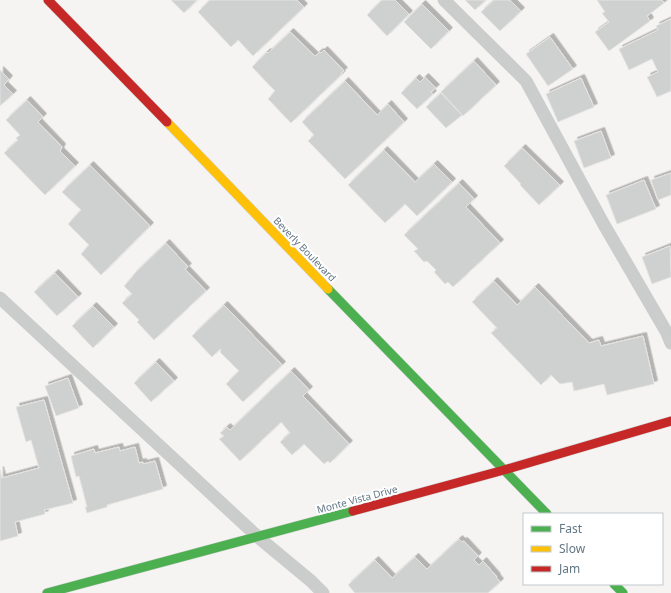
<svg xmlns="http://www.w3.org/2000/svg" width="671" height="593" font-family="'Noto Sans',sans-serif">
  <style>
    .building { fill: #cfd0d0; stroke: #e4e4e2; filter: url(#shadow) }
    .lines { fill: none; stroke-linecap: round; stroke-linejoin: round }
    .fast-casing { stroke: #d1d2d2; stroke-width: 10 }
    .slow-casing { stroke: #d1d2d2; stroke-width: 10 }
    .jam-casing { stroke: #d1d2d2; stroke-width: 10 }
    .lane { stroke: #cbcdcd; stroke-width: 13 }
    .fast { stroke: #4caf50; stroke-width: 9 }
    .slow { stroke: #ffc107; stroke-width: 9 }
    .jam { stroke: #c62828; stroke-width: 9 }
    .labels { text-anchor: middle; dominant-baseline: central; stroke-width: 4; stroke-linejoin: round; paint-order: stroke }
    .street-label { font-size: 10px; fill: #637784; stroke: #fff }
  </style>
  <defs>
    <filter id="shadow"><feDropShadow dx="3.5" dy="-3.5" stdDeviation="0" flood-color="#0004"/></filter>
  </defs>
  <rect width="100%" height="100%" fill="#f5f4f2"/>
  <path class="building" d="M 171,0 L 197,0 L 184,13 Z
    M 210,0 L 297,0 L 304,7 L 253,56 L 238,40 L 231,47 L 198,12 Z
    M 382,0 L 395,0 L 409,14 L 387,36 L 367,15 Z
    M 465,0 L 486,0 L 475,10 Z
    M 494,0 L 510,0 L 521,11 L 500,31 L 481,12 Z
    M 597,0 L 662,0 L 664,3 L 647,16 L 650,21 L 609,51 L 595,32 L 609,22 L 602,13 L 605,12 Z
    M 422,4 L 449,31 L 431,49 L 404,22 Z
    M 671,19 L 671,91 L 657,97 L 647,77 L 658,72 L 652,59 L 629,70 L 619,49 L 658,30 L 656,26 Z
    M 290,32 L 315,56 L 320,52 L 321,53 L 324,50 L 344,71 L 341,73 L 342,74 L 291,123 L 268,99 L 275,91 L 252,67 L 267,52 L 268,53 Z
    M 550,37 L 573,69 L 548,86 L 526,54 Z
    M 474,61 L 496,85 L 463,116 L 441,92 Z
    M 0,70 L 9,79 L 4,85 L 13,94 L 0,106 Z
    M 425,77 L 436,88 L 431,92 L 433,94 L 417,109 L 401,93 L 416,78 L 420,82 Z
    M 581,78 L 594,107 L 558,122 L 546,94 Z
    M 345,81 L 377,115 L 388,104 L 404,122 L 345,179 L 308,141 L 314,135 L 302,122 Z
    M 441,93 L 462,115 L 446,128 L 426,107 Z
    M 27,100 L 43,117 L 38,122 L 62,147 L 60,151 L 75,166 L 45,195 L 4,153 L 18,140 L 16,138 L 20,135 L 6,120 Z
    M 601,131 L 611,158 L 584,168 L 574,141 Z
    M 522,148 L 560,185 L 539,205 L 520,185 L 521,184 L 504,166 Z
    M 384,150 L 415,182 L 434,164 L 452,182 L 417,216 L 405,204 L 385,223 L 348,185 Z
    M 90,165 L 150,226 L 101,275 L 81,254 L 89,245 L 68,224 L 81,210 L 62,192 Z
    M 671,173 L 671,195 L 658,200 L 651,180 Z
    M 644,180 L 656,209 L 617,224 L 606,195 Z
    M 459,183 L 474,199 L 466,207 L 500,243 L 453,287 L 448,282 L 445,284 L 434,272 L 436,270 L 427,261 L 424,262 L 414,251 L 418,249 L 404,235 Z
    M 166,243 L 188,267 L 185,269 L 206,291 L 154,340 L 137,322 L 139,320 L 122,303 L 132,294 L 124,286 L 133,276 L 133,275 Z
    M 670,246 L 671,277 L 652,284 L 642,257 Z
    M 55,273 L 78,297 L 57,316 L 34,292 Z
    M 494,281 L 517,305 L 535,287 L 589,343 L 599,340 L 601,346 L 643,336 L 654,384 L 607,395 L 604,384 L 574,391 L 572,382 L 560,384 L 551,375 L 541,385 L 491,333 L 497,328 L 472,302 Z
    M 224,305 L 282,365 L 243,402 L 226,384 L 239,371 L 220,352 L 221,350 L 220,349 L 212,357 L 192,336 Z
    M 93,306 L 114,327 L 93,348 L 72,326 Z
    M 156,362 L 174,381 L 151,402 L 134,383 Z
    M 291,371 L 309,390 L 303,396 L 349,444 L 330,463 L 328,461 L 324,464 L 304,444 L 292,455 L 280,442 L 290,433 L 281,422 L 240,461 L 219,439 L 224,436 L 220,433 L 227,427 L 230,430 Z
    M 68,378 L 79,408 L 56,416 L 45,386 Z
    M 44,400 L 73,503 L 44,510 L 45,514 L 15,522 L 18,536 L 0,541 L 0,470 L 2,478 L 39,468 L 31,440 L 26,442 L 16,407 Z
    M 119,447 L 120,451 L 135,447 L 139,463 L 143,462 L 143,464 L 155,461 L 163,489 L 107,505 L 107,507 L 87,513 L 85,507 L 87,507 L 79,476 L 76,477 L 71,456 L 94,449 L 95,453 Z
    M 459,539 L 462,542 L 464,541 L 478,556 L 474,560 L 479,565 L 483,561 L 497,577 L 496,577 L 500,582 L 488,593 L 355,593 L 348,585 L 375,560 L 392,578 L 415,557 L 427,569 Z"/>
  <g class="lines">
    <g class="fast-casing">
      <path id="fast" d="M 328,289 L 547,514
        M 614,584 L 623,593
        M 47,593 L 353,511"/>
    </g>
    <g class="slow-casing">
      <path id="slow" d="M 167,122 L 328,289"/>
    </g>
    <g class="jam-casing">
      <path id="jam" d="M 48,0 L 167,122
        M 353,511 L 504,470 L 671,421"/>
    </g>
    <path class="lane" d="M 444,0 L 526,81 L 603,223 L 667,333 L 671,343
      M 0,298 L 258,537 L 311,581 L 323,593"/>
    <use href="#fast" class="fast"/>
    <use href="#slow" class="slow"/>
    <use href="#jam" class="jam"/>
  </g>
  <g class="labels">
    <g class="street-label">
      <text transform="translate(305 249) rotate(46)">Beverly Boulevard</text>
      <text transform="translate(357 499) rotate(-15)">Monte Vista Drive</text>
    </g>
  </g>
  <rect x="523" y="513" width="140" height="72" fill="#ffffff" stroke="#c1c9ce"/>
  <rect x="531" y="526" width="20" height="6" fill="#4caf50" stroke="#c1c9ce"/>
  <text x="559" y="533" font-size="12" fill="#637784">Fast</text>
  <rect x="531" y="546" width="20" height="6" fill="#ffc107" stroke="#c1c9ce"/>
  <text x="559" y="553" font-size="12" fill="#637784">Slow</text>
  <rect x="531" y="566" width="20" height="6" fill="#c62828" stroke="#c1c9ce"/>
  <text x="559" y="573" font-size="12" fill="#637784">Jam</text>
</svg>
